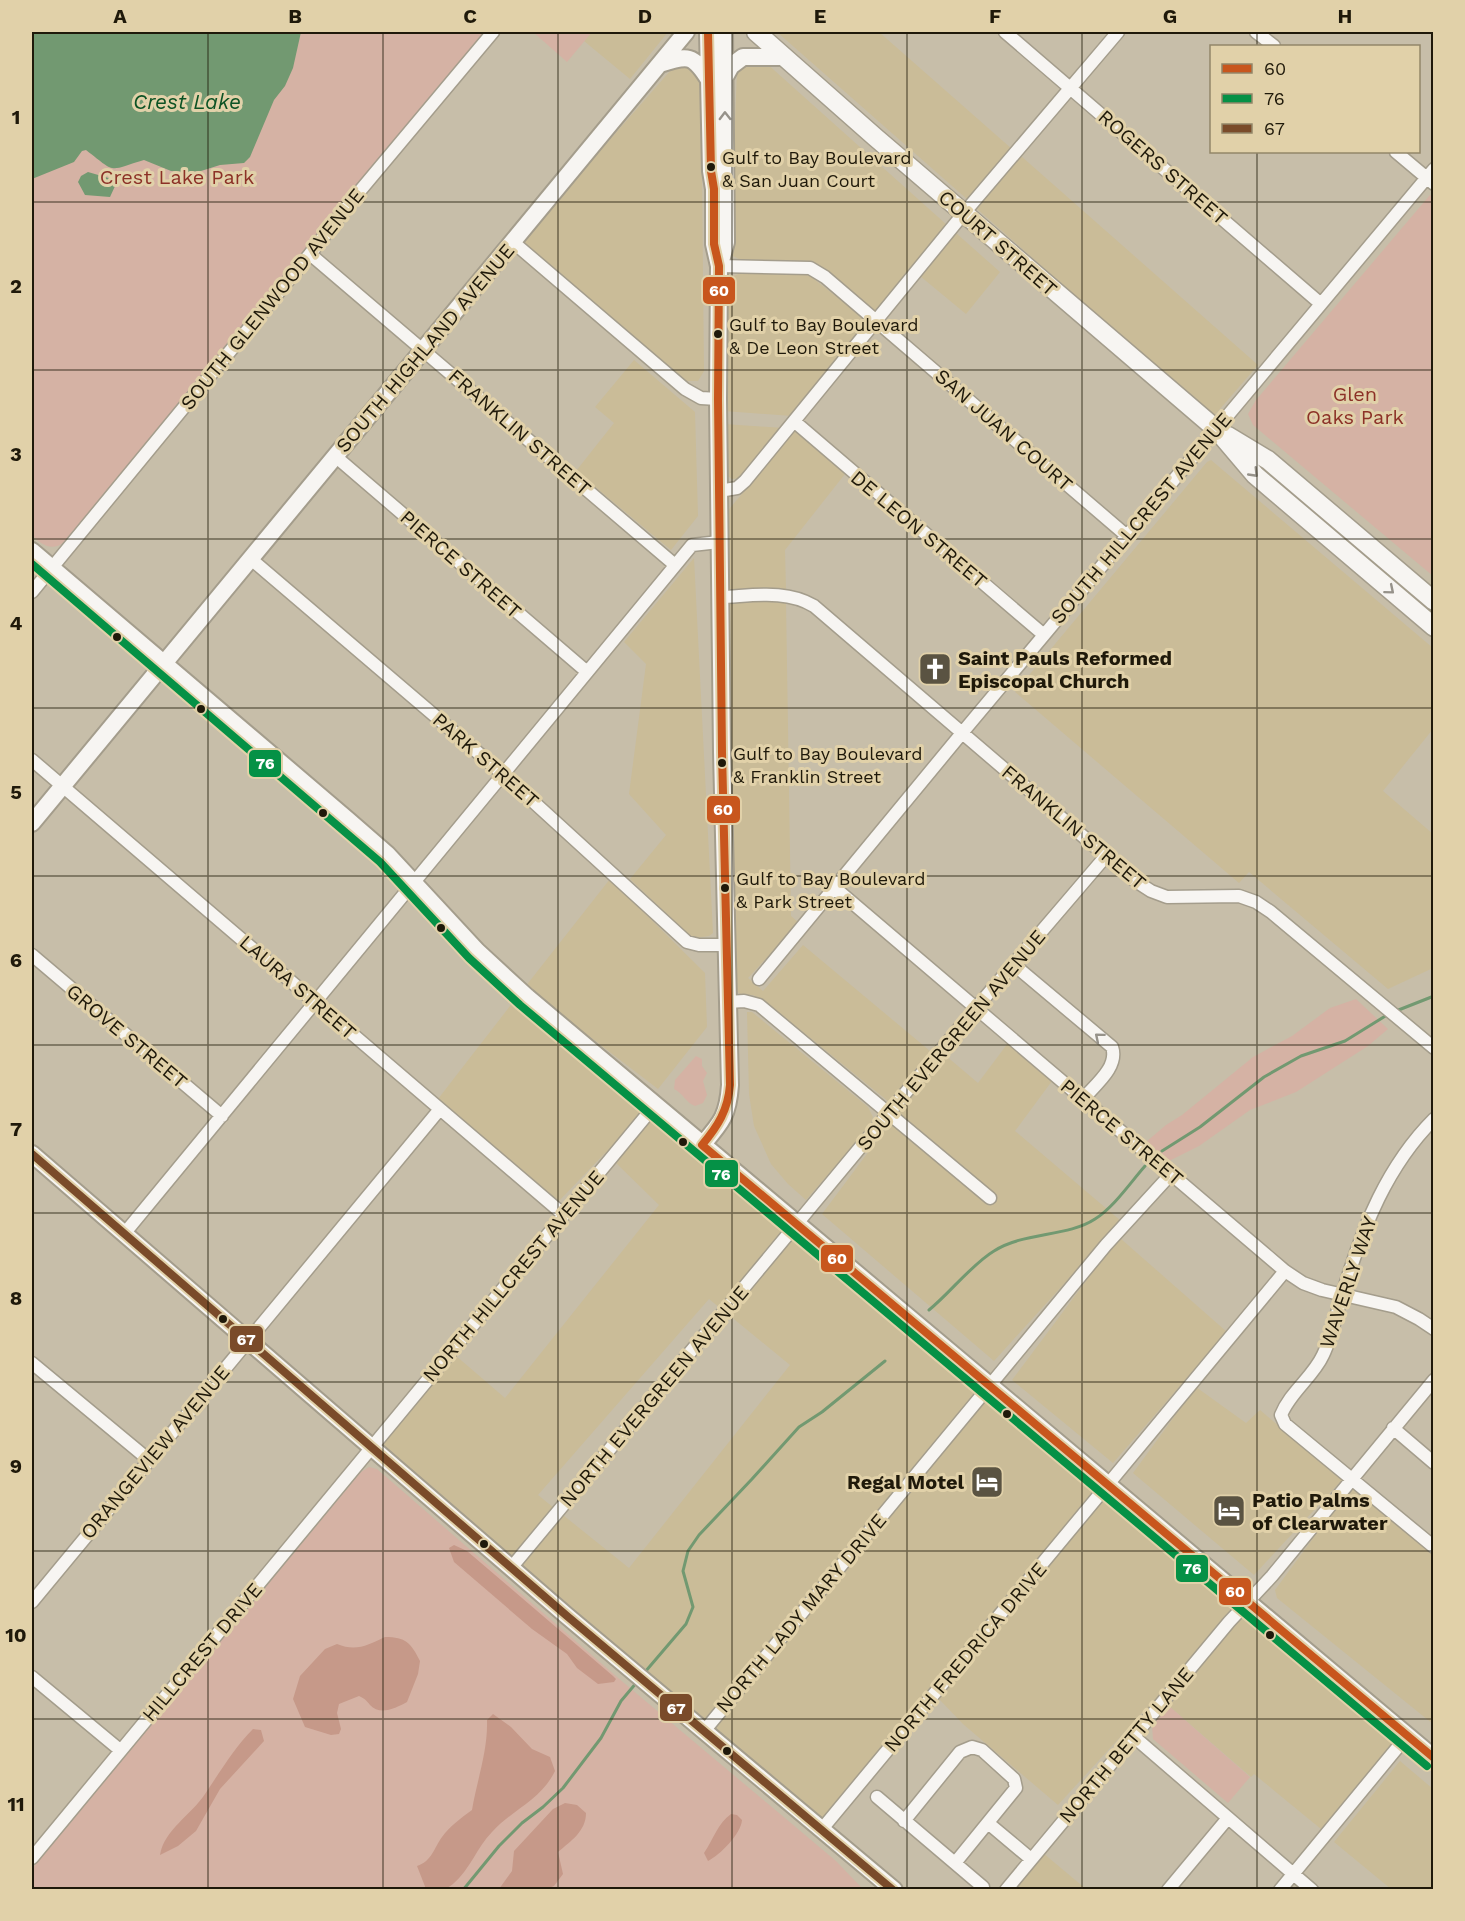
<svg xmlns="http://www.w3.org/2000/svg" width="1465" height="1921" font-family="'Work Sans',sans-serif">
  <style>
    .built { fill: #cabc98 }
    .green { fill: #d5b2a4 }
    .forest { fill: #c69989 }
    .water { fill: #729971 }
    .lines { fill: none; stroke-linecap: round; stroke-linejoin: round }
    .stream { stroke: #729971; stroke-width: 3 }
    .street-casing { stroke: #a49d8c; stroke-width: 15 }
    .secondary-casing { stroke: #a49d8c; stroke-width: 20 }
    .primary-casing { stroke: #a49d8c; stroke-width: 21 }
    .street { stroke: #f7f5f2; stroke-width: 12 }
    .secondary { stroke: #f7f5f2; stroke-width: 16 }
    .primary { stroke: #f7f5f2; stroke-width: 18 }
    .bus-1-casing { stroke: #e1d1a9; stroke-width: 12 }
    .bus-2-casing { stroke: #e1d1a9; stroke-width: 12 }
    .bus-3-casing { stroke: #e1d1a9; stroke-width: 12 }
    .bus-1 { stroke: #c8561d; stroke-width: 8 }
    .bus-2 { stroke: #059146; stroke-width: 8 }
    .bus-3 { stroke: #7a4b2a; stroke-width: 8 }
    .oneway { stroke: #96928a }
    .grid { fill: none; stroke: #1f190a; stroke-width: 1.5; stroke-opacity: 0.55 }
    .bus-dot { fill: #1f190a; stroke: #e1d1a9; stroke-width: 2 }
    .labels { text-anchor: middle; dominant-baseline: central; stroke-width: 6; stroke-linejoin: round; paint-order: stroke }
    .bus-label { font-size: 18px; fill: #1f190a; stroke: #e1d1a9; text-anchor: start }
    .street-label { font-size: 20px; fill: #1f190a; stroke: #e1d1a9 }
    .park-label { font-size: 20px; fill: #8c3127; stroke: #e1d1a9 }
    .poi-label { font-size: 20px; font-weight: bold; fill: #1f190a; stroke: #e1d1a9; text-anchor: start }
    .water-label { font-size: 21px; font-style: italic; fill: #0c5224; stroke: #e1d1a9 }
    .line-badge { stroke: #e1d1a9; stroke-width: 2 }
    .badge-label { font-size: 16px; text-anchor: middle; font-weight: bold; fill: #fff }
    .neatline { fill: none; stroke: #1f190a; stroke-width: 2 }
    .grid-label { font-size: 20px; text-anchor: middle; font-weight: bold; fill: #1f190a }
  </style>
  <rect width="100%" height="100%" fill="#c7bea9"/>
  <path class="built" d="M 592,32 L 668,32 L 630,79 L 584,41 Z
    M 777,32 L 879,32 L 1012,149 L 968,200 Z
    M 765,62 L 947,225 L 877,312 L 829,272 L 813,263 L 741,260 L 733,256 L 730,249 L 737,71 L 740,66 Z
    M 680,64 L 688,65 L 701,79 L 704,371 L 698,381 L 686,381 L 521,241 L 671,70 Z
    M 1021,156 L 1258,365 L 1213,417 L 976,208 Z
    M 956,233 L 1000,272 L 966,314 L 920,276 Z
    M 738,274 L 802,274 L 810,276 L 869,322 L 792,416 L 724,411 L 728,285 L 731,278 Z
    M 634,360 L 695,412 L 698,516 L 671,550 L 576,471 L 614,423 L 595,407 Z
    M 724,424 L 783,428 L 741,478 L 732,479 L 725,474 Z
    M 795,431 L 845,474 L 785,550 L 786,589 L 726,591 L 725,514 Z
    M 1211,460 L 1433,648 L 1433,729 L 1383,791 L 1433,834 L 1433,968 L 1388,989 L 1249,872 L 1239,883 L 1015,692 L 1207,462 Z
    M 694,558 L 713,933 L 709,936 L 695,938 L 687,933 L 630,879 L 666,835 L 629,794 L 646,664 L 624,642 Z
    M 778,601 L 786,602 L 791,916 L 799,923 L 748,978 L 763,991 L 803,945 L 930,1051 L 889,1102 L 765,1001 L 753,995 L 740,994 L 735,990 L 726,603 Z
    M 610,879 L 705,973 L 707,1027 L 658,1089 L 525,987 Z
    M 517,997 L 647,1107 L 607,1154 L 605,1153 L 558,1202 L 438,1099 Z
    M 747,1012 L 752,1012 L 868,1107 L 873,1117 L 870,1126 L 806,1200 L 788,1184 L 771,1164 L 754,1126 L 749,1094 Z
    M 1008,1043 L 1052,1081 L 1015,1131 L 1121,1221 L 994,1361 L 822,1214 L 890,1123 L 990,1206 L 998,1196 L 898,1113 L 945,1055 L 978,1083 Z
    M 655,1114 L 786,1228 L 720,1308 L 709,1299 L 538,1495 L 554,1508 L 511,1559 L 380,1445 L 455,1355 L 505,1398 L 659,1205 L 615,1162 Z
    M 795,1236 L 980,1390 L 704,1721 L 519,1567 L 563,1515 L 629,1568 L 790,1365 L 729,1315 Z
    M 1120,1238 L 1227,1332 L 1113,1463 L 1012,1380 L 1110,1249 Z
    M 1196,1387 L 1246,1423 L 1260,1410 L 1342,1480 L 1254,1575 L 1133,1473 Z
    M 988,1397 L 1098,1488 L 822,1820 L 713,1728 Z
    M 1351,1487 L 1433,1555 L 1433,1724 L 1277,1598 L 1275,1590 Z
    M 1106,1496 L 1237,1604 L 1146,1713 L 1143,1712 L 1058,1805 L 963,1724 L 938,1698 Z
    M 1246,1611 L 1399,1737 L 1321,1829 L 1254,1774 L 1251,1777 L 1169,1706 Z
    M 1400,1761 L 1433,1789 L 1433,1889 L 1391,1889 L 1334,1842 Z
    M 1043,1853 L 1086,1889 L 1013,1890 Z"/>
  <path class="green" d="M 32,32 L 484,32 L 64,542 C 52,552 42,545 32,535 Z
    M 533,32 L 592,32 L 567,62 Z
    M 1430,195 L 1434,199 L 1433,576 L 1253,425 L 1248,414 L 1256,400 Z
    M 1356,999 L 1388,1029 L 1368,1046 L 1296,1092 L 1250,1110 L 1199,1146 L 1169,1161 L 1146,1142 L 1166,1125 L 1182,1115 L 1253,1057 L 1292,1036 L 1330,1008 Z
    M 696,1056 L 702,1059 L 702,1066 L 707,1073 L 703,1081 L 707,1095 L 703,1103 L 695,1106 C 686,1103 683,1093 674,1089 L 675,1080 Z
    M 369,1467 L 377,1469 L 624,1683 L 836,1861 L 861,1887 L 859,1890 L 32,1890 L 32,1869 L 361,1472 Z
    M 1169,1706 L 1250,1777 L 1228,1803 L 1153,1739 L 1152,1725 Z"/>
  <path class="forest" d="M 454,1545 L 467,1551 L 613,1676 L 616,1679 L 614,1682 L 598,1684 L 577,1668 L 567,1654 L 532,1629 L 454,1562 L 449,1548 Z
    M 385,1637 C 406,1637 411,1643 420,1661 L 418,1674 L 407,1702 C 396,1708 380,1716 370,1705 C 366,1700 365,1699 359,1696 L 339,1704 L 337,1713 L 341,1729 L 339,1734 L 331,1735 L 305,1727 L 293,1699 L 300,1676 L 325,1649 L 337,1644 C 356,1652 368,1645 385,1637 Z
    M 493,1714 L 511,1727 L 532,1749 L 550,1757 L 555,1771 C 541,1800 513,1809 492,1832 C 477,1847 470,1870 453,1884 C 445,1891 436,1890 426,1889 L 417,1866 C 432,1861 434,1848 442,1837 C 450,1826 461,1818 472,1810 C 477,1780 488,1751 487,1720 Z
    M 253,1729 L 261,1730 L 264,1741 L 220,1789 L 196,1831 L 178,1846 L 160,1855 C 164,1830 192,1814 205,1794 C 220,1772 234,1748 253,1729 Z
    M 565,1803 L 577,1805 L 586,1813 C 586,1831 571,1841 558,1852 L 563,1874 L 554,1886 L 546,1889 L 499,1889 L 512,1871 L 514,1851 L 553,1809 Z
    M 731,1814 L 737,1815 L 742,1820 C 741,1834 720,1855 708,1861 L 704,1853 C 713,1840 718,1823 731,1814 Z"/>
  <path class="water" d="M 32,32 L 301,32 L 293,68 L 285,86 L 274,100 L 250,157 L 244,163 L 220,165 L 201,171 L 188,172 L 171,171 L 144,160 C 107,171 117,174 86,150 L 82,151 L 74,162 L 32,179 Z
    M 88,172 L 112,179 L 116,184 L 110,197 L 85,195 L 78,182 L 81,176 Z"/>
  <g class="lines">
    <path class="stream" d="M 1396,1011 L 1434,996
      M 1162,1151 L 1200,1127 L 1264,1077 L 1301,1056 L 1345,1041 L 1387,1015
      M 929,1310 C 950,1293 972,1264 994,1251 C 1023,1232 1068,1237 1095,1219 C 1114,1207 1130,1183 1145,1166
      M 645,1672 L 686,1624 L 693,1607 L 683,1571 L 688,1551 L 699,1535 L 752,1479 L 799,1427 L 822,1412 L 885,1361
      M 463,1890 L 499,1846 L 522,1823 L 543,1807 L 563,1788 L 601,1738 L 621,1701 L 637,1682"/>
    <g class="street-casing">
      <path id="street" d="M 1005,32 L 1321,304
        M 1256,32 L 1274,46
        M 1396,152 L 1434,184
        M 513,242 L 685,389 L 701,398 L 718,399
        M 310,254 L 675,565
        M 719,266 L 810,268 L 825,277 L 1127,536
        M 795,422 L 1044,635
        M 335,456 L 586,671
        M 719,491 L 737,488 L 745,481 L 964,213 L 1118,32
        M 251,559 L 503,774 L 687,942 L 699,945 L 726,945
        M 32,592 L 310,254 L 354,198 L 493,32
        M 720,597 C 752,596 786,589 814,606 L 1134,880 L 1151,891 L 1167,897 L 1239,896 L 1256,902 L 1271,912 L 1434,1048
        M 32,760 L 564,1215
        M 835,888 L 1285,1271 L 1303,1283 L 1322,1290 L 1396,1307 L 1419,1319 L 1434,1329
        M 32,955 L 222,1116
        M 1013,964 L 1112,1047 C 1119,1067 1095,1085 1083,1099
        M 759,979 L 962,733 L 1434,169
        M 728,1002 L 744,1001 L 759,1005 L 990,1198
        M 1434,1119 C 1387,1166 1363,1227 1344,1289 C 1337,1310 1333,1334 1323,1355 C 1313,1377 1290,1392 1281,1415 L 1285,1424 L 1434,1547
        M 124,1234 L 692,545 L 719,542
        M 32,1363 L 149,1460
        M 1393,1428 L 1434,1463
        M 511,1568 L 976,1008 L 1106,856
        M 32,1602 L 440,1109
        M 32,1677 L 120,1750
        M 705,1730 L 1106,1245 L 1171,1174
        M 1133,1736 L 1312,1890
        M 877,1797 L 983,1887
        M 904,1821 L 960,1752 L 972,1747 L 982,1750 L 1014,1779 L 1016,1788 L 955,1863
        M 988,1823 L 1031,1859
        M 822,1829 L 1285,1271
        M 32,1858 L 655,1105
        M 1006,1890 L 1229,1622 L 1272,1576 L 1434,1380
        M 1168,1890 L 1228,1818
        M 1280,1890 L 1407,1736"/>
    </g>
    <g class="secondary-casing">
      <path id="secondary" d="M 660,64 C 688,55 693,54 709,80
        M 725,77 L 731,66 L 743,57 L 784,57
        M 720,265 L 726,242 L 724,32
        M 32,551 L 348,820 L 387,854 L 477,951 L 527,997 L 1434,1758
        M 32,823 L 686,32
        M 702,1145 C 721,1123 728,1116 730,1085 L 722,752 L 718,399 L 719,266 L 714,244 L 714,189 L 711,171 L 708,32
        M 32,1154 L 567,1616 L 894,1890"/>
    </g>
    <g class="primary-casing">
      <path id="primary" d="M 756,32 L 875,137 L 1216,429 L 1255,475 L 1434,627
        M 1228,436 L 1268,460 L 1434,601"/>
    </g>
    <use href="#street" class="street"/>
    <use href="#secondary" class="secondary"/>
    <use href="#primary" class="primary"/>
    <g class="bus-1-casing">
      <path id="bus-1" d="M 708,32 L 711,171 L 714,189 L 714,244 L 719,266 L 718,399 L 722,752 L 730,1085 C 728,1110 718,1126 702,1145 L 1434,1758"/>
    </g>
    <g class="bus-2-casing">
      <path id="bus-2" d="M 32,564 L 380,862 L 469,958 L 520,1005 L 1427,1766"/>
    </g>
    <g class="bus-3-casing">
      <path id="bus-3" d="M 32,1154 L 567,1616 L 893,1890"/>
    </g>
    <use href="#bus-1" class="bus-1"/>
    <use href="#bus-2" class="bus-2"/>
    <use href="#bus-3" class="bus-3"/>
  </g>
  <defs><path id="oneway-chevron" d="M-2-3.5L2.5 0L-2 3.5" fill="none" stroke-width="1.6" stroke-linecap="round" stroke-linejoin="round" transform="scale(1.5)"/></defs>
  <g class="oneway">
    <use href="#oneway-chevron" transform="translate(725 116) rotate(-91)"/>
    <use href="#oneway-chevron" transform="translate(1254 473) rotate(46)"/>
    <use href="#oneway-chevron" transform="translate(1390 590) rotate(40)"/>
    <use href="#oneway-chevron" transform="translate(1099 1037) rotate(-140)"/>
  </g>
  <path class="grid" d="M 208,32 L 208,1890M 383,32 L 383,1890M 558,32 L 558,1890M 732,32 L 732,1890M 907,32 L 907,1890M 1082,32 L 1082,1890M 1257,32 L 1257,46M 1257,152 L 1257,1890M 32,202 L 1434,202M 32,370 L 1434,370M 32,539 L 1434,539M 32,708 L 1434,708M 32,876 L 1434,876M 32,1045 L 1434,1045M 32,1213 L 1434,1213M 32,1382 L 1434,1382M 32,1551 L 1434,1551M 32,1719 L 1434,1719"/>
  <defs>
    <g id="church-square" transform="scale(1.725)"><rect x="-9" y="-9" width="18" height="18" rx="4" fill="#5a5342" stroke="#e1d1a9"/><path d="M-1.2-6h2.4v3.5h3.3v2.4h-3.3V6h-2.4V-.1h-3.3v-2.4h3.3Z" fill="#fff"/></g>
    <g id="hotel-square" transform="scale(1.725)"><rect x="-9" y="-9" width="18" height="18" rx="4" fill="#5a5342" stroke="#e1d1a9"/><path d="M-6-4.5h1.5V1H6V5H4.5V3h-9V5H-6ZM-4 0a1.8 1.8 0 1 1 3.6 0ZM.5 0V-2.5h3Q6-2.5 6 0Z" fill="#fff"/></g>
  </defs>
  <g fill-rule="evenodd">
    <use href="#church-square" x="935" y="669"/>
    <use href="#hotel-square" x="987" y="1482"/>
    <use href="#hotel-square" x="1229" y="1511"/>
  </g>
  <g class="bus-dot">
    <circle cx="711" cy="167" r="5"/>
    <circle cx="718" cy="334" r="5"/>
    <circle cx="117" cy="637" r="5"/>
    <circle cx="201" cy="709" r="5"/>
    <circle cx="722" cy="763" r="5"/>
    <circle cx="323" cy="813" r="5"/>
    <circle cx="725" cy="888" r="5"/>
    <circle cx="441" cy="928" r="5"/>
    <circle cx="683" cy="1142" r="5"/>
    <circle cx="223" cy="1319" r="5"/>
    <circle cx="1007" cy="1414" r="5"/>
    <circle cx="484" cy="1544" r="5"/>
    <circle cx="1270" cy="1635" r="5"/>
    <circle cx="727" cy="1751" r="5"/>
  </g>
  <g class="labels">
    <g class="bus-label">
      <text x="722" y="157">Gulf to Bay Boulevard<tspan x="722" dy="23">&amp; San Juan Court</tspan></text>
      <text x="729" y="324">Gulf to Bay Boulevard<tspan x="729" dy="23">&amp; De Leon Street</tspan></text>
      <text x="733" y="753">Gulf to Bay Boulevard<tspan x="733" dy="23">&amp; Franklin Street</tspan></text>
      <text x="736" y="878">Gulf to Bay Boulevard<tspan x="736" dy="23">&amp; Park Street</tspan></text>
    </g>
    <g class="street-label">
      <text transform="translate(1163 167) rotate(41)">ROGERS STREET</text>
      <text transform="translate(998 243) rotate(41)">COURT STREET</text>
      <text transform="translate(272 299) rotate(-51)">SOUTH GLENWOOD AVENUE</text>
      <text transform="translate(425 348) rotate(-50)">SOUTH HIGHLAND AVENUE</text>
      <text transform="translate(1004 430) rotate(41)">SAN JUAN COURT</text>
      <text transform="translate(520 432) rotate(41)">FRANKLIN STREET</text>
      <text transform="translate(1141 518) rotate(-50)">SOUTH HILLCREST AVENUE</text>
      <text transform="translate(919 529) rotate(40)">DE LEON STREET</text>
      <text transform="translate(461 564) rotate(41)">PIERCE STREET</text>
      <text transform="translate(486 760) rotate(41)">PARK STREET</text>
      <text transform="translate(1074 827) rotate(40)">FRANKLIN STREET</text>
      <text transform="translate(298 987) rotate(41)">LAURA STREET</text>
      <text transform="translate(127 1036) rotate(40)">GROVE STREET</text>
      <text transform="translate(951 1040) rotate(-50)">SOUTH EVERGREEN AVENUE</text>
      <text transform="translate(1122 1132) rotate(40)">PIERCE STREET</text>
      <text transform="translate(513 1276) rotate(-50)">NORTH HILLCREST AVENUE</text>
      <text transform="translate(1348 1282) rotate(-71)">WAVERLY WAY</text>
      <text transform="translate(654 1396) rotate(-50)">NORTH EVERGREEN AVENUE</text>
      <text transform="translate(155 1452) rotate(-50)">ORANGEVIEW AVENUE</text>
      <text transform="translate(801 1613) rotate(-50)">NORTH LADY MARY DRIVE</text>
      <text transform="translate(202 1652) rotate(-50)">HILLCREST DRIVE</text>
      <text transform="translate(965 1657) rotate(-50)">NORTH FREDRICA DRIVE</text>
      <text transform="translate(1126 1745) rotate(-50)">NORTH BETTY LANE</text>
    </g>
    <g class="park-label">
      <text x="177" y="177">Crest Lake Park</text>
      <text x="1355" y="394">Glen<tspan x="1355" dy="23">Oaks Park</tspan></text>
    </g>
    <g class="poi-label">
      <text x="958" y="658">Saint Pauls Reformed<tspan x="958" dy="23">Episcopal Church</tspan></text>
      <text x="964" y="1482" text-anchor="end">Regal Motel</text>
      <text x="1252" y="1500">Patio Palms<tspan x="1252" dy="23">of Clearwater</tspan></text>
    </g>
    <g class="water-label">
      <text x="187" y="101">Crest Lake</text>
    </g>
  </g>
  <g class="line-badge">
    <rect x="702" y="276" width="34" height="29" rx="6" fill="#c8561d"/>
    <rect x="248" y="749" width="34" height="29" rx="6" fill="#059146"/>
    <rect x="706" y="795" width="35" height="29" rx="6" fill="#c8561d"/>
    <rect x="704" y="1159" width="35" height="29" rx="6" fill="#059146"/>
    <rect x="820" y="1244" width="34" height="29" rx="6" fill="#c8561d"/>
    <rect x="229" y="1325" width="35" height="28" rx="6" fill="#7a4b2a"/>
    <rect x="1175" y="1554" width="34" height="29" rx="6" fill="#059146"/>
    <rect x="1218" y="1577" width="34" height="29" rx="6" fill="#c8561d"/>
    <rect x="659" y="1693" width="34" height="29" rx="6" fill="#7a4b2a"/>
  </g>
  <g class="badge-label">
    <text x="719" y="296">60</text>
    <text x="265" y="769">76</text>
    <text x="723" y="815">60</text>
    <text x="721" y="1180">76</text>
    <text x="837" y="1264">60</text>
    <text x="246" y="1345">67</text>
    <text x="1192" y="1574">76</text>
    <text x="1235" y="1597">60</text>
    <text x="676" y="1714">67</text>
  </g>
  <rect width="1465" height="1921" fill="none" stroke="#e1d1a9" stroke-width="66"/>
  <rect x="1210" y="45" width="210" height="108" fill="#e1d1a9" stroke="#938769" stroke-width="1.5"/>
  <rect x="1222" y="64" width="30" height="9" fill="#c8561d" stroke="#938769" stroke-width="1.5"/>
  <text x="1264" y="75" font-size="18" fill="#1f190a">60</text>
  <rect x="1222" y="94" width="30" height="9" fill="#059146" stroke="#938769" stroke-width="1.5"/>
  <text x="1264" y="105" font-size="18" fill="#1f190a">76</text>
  <rect x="1222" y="124" width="30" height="9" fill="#7a4b2a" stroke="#938769" stroke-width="1.5"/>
  <text x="1264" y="135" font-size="18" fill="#1f190a">67</text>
  <rect x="33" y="33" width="1399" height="1855" class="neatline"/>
  <g class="grid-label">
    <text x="120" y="23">A</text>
    <text x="295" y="23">B</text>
    <text x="470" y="23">C</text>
    <text x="645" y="23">D</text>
    <text x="820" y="23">E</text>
    <text x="995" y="23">F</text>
    <text x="1170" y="23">G</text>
    <text x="1345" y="23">H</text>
    <text x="16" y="124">1</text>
    <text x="16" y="293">2</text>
    <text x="16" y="461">3</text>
    <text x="16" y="630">4</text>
    <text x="16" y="799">5</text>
    <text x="16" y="967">6</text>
    <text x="16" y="1136">7</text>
    <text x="16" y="1305">8</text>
    <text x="16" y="1473">9</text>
    <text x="16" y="1642">10</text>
    <text x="16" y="1811">11</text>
  </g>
</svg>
